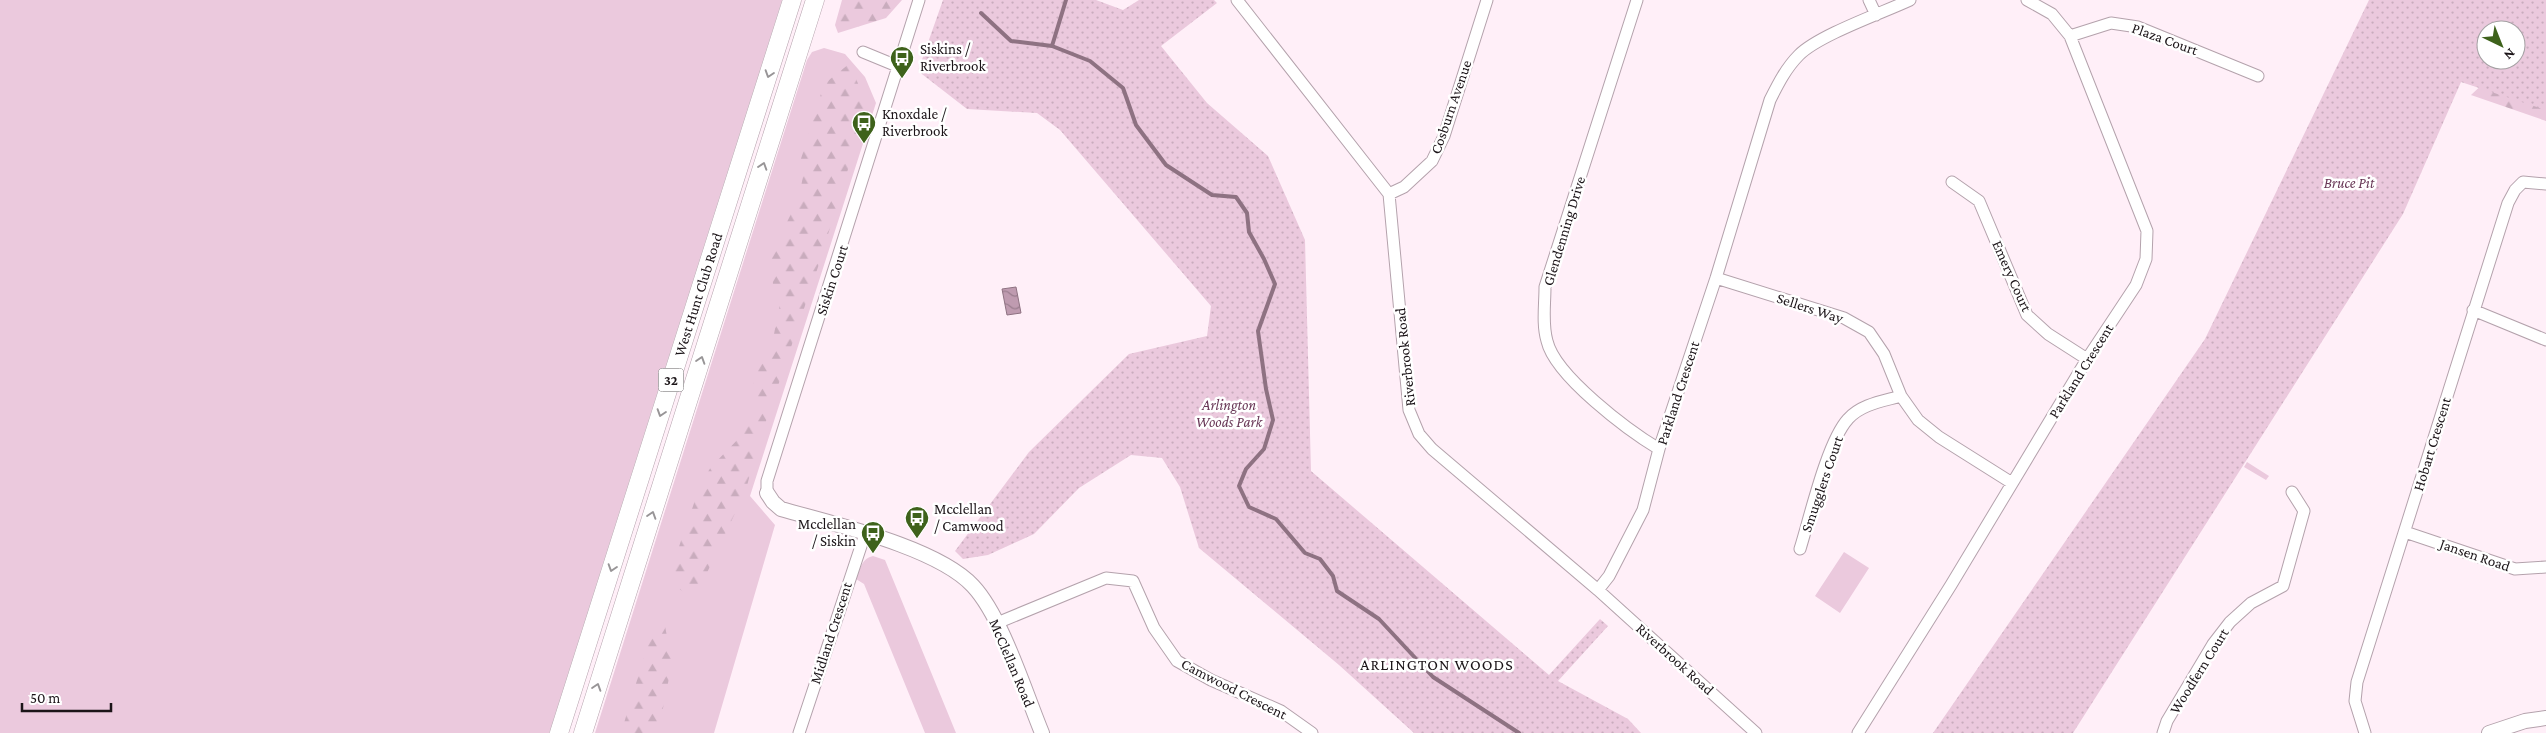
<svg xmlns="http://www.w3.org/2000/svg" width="2546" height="733" font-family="'Crimson Pro',serif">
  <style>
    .green { fill: #ebc9dd }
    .forest { fill: url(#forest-firs) }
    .park { fill: url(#park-dots); fill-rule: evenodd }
    .water { fill: url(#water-waves); stroke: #8e7282 }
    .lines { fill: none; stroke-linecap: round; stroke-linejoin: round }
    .stream { stroke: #8e7282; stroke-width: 4 }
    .minor-casing { stroke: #b4a2ac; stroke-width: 13 }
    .tertiary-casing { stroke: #b4a2ac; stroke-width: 16 }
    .primary-casing { stroke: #b4a2ac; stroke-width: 19 }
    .minor { stroke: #fff; stroke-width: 11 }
    .tertiary { stroke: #fff; stroke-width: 14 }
    .primary { stroke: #fff; stroke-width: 18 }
    .oneway { stroke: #989597 }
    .labels { text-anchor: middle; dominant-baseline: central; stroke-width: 5; stroke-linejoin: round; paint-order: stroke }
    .shield { fill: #fff; stroke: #5f5a5d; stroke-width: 1 }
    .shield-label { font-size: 14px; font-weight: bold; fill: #1b1418 }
    .street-label { font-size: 15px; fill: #1b1418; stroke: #fff }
    .poi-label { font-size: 15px; fill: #1b1418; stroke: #fff; text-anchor: start }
    .park-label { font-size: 15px; font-style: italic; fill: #693857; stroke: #fff }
    .neighbourhood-label { font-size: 16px; letter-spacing: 1px; fill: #1b1418; stroke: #fff }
  </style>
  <defs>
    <pattern id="forest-firs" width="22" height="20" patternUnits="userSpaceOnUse" patternTransform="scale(1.25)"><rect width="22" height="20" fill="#ebc9dd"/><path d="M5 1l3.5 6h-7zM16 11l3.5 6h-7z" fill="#c9acbd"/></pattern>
    <pattern id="park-dots" width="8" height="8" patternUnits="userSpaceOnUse" patternTransform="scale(1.25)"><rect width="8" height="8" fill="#ebc9dd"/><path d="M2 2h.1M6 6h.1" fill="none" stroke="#c9acbd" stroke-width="1.8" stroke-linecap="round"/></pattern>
    <pattern id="water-waves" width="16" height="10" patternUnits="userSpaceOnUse" patternTransform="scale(1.25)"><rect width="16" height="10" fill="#bf9bb0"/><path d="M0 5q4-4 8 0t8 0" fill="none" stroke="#9a7d8e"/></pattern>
  </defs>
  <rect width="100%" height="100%" fill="#ffeff8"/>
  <path class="green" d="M 0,0 L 782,0 L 549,733 L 0,733 Z
    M 824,48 L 845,54 L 865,77 L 876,103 L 750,496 L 775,525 L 714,733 L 595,733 L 807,60 L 812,52 Z
    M 2247,462 L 2269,476 L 2266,480 L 2244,467 Z
    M 1844,552 L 1869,568 L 1840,613 L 1815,596 Z
    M 873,556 L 885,560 L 956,733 L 925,733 L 864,584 L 856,579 C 860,569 862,558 873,556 Z"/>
  <path class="forest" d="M 842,0 L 902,0 L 886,18 L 838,33 L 835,25 Z
    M 2506,62 L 2546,77 L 2546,121 L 2471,95 Z
    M 849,64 C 858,82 865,97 864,117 L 818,267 L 755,454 L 746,490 L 705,577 L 694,588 L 683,592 L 675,585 L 673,564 L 701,483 L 711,467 L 744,433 L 757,410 L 758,400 L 752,378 L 753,368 L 771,349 L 780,304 L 773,285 L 771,254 L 799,198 L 803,176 L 800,162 L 824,84 Z
    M 665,626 L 672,663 L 658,733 L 621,733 L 651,634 Z"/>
  <path class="park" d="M 943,0 L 1096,0 L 1123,10 L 1139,0 L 1214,0 L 1217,3 L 1161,46 L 1207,103 L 1268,156 L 1305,240 L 1311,471 L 1549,675 L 1600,619 L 1608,626 L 1558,681 L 1628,719 L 1641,733 L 1414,733 L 1339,665 L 1199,548 L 1180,487 L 1162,458 L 1131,455 L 1079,488 L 1034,534 L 988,555 L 963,559 L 955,551 L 1029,452 L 1129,354 L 1207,336 L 1211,306 L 1060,130 L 1037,113 L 967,109 L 918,71 Z
    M 2369,0 L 2546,0 L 2546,110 L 2461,82 L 2403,214 L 2073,733 L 1933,733 L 2205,339 ZM 2486,30 L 2516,30 L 2516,60 L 2486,60 Z"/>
  <path class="water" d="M 1016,287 L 1021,313 L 1007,315 L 1002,289 Z"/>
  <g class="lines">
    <path class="stream" d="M 981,13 L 1011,41 L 1052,46 L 1090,61 L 1123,88 L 1136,125 L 1166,165 L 1212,195 L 1236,197 L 1247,213 L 1249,232 L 1264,259 L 1275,284 L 1258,331 L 1266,389 L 1273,420 L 1264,449 L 1246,469 L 1239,486 L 1249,507 L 1276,519 L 1305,553 L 1320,559 L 1333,576 L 1337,591 L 1379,619 L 1433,677 L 1519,733
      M 1052,46 L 1066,0"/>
    <g class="minor-casing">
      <path id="minor" d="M 1237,0 L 1389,194 L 1409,410 L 1419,434 L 1432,449 L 1598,590 L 1756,733
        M 1637,0 L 1545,287 C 1545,305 1542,324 1547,341 C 1555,376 1629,431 1659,449
        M 1869,0 L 1876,15
        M 2070,36 L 2111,23 L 2138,27 L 2258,76
        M 863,52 L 897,66
        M 1952,182 L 1979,201 L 2027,315 L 2048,334 L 2087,359
        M 1389,194 L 1404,187 L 1432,161 L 1444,136 L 1487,0
        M 1716,278 L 1844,318 L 1869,332 L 1884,354 L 1901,396 L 1918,420 L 1939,437 L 2012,483
        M 2473,310 L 2546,340
        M 767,493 L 767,481 L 919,0
        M 2405,532 L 2515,569 L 2546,567
        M 1800,549 C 1810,517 1827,442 1848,419 C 1861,404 1884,401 1901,396
        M 1598,590 L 1609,576 L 1643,510 L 1659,449 L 1716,278 L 1770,100 C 1778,84 1786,68 1799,55 C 1819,35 1882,13 1910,0
        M 997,623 L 1106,578 L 1133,581 L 1154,628 L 1177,661 L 1211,680 L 1281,711 L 1312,733
        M 799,733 L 865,534
        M 1858,733 L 1951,585 L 2087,359 L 2136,285 L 2146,259 L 2147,231 L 2070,36 L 2052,14 L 2027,0
        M 2163,733 L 2167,721 L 2213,644 L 2230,622 L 2251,603 L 2283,586 L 2304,511 L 2292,492
        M 2365,733 L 2355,701 L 2357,682 L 2508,203 L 2515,190 L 2523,182 L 2546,184"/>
    </g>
    <g class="tertiary-casing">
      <path id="tertiary" d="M 767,493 L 773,502 L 781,509 C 833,524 937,547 973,586 C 1002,617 1025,692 1042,733
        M 2489,733 L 2525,721 L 2546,718"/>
    </g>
    <g class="primary-casing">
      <g id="primary">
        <path id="s1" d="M 559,733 L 792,0"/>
        <path d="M 583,733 L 815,0"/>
      </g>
    </g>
    <use href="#minor" class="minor"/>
    <use href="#tertiary" class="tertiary"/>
    <use href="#primary" class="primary"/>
  </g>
  <defs><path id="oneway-chevron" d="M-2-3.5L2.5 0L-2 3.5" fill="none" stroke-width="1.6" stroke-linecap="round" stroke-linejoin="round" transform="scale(1.25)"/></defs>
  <g class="oneway">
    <use href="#oneway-chevron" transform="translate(769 74) rotate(108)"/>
    <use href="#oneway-chevron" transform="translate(763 166) rotate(-72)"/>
    <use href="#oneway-chevron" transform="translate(701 360) rotate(-72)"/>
    <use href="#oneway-chevron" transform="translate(661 413) rotate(108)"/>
    <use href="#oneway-chevron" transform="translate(652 515) rotate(-72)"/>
    <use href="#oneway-chevron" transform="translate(612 568) rotate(108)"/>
    <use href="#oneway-chevron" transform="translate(597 687) rotate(-72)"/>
  </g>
  <defs>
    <g id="bus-pin" transform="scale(1.25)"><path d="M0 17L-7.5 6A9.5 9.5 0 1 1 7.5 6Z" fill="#3e621b" stroke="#fff"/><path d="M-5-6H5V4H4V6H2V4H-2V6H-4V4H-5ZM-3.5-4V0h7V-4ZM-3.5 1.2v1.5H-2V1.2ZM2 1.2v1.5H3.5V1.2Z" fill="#fff"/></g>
  </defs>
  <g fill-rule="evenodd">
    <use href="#bus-pin" x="902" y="58"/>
    <use href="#bus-pin" x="864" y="123"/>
    <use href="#bus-pin" x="917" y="518"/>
    <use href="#bus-pin" x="873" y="533"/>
  </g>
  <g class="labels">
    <rect class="shield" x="658.5" y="368.5" width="25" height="23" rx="4"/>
    <g class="shield-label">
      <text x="671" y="380">32</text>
    </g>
    <g class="street-label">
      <text transform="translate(2165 39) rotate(20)">Plaza Court</text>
      <text transform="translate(1451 107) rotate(-71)">Cosburn Avenue</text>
      <text transform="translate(1564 231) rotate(-73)">Glendenning Drive</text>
      <text transform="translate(2012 276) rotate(66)">Emery Court</text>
      <text transform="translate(832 280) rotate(-72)">Siskin Court</text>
      <text stroke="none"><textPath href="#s1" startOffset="460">West Hunt Club Road</textPath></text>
      <text transform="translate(1810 308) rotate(18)">Sellers Way</text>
      <text transform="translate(1405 357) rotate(-96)">Riverbrook Road</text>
      <text transform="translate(2081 371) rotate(-58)">Parkland Crescent</text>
      <text transform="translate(1678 393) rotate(-72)">Parkland Crescent</text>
      <text transform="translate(2432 444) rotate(-73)">Hobart Crescent</text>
      <text transform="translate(1822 484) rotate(-71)">Smugglers Court</text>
      <text transform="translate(2475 555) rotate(19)">Jansen Road</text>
      <text transform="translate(831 633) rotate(-72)">Midland Crescent</text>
      <text transform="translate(1675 659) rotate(42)">Riverbrook Road</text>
      <text transform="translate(1012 663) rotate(67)">McClellan Road</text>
      <text transform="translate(2199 671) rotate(-58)">Woodfern Court</text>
      <text transform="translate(1234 689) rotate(27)">Camwood Crescent</text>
    </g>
    <g class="poi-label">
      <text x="920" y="49">Siskins /<tspan x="920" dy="17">Riverbrook</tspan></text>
      <text x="882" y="114">Knoxdale /<tspan x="882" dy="17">Riverbrook</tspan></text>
      <text x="934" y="509">Mcclellan<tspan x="934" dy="17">/ Camwood</tspan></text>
      <text x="856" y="524" text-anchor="end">Mcclellan<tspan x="856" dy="17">/ Siskin</tspan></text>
    </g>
    <g class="park-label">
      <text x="2349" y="183">Bruce Pit</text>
      <text x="1229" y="405">Arlington<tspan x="1229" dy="17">Woods Park</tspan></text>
    </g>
    <g class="neighbourhood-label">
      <text x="1437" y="664">ARLINGTON WOODS</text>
    </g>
  </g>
  <g transform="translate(2501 45) rotate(137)"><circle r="24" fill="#ffffff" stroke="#a4a1a3"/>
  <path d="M0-4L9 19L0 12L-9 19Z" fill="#3e621b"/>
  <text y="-8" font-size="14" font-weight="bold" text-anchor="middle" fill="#1b1418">N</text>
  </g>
  <path d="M22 703v8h89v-8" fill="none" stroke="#1b1418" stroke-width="2.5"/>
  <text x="30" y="703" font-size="15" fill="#1b1418" stroke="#ffffff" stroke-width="4" paint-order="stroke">50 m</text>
</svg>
